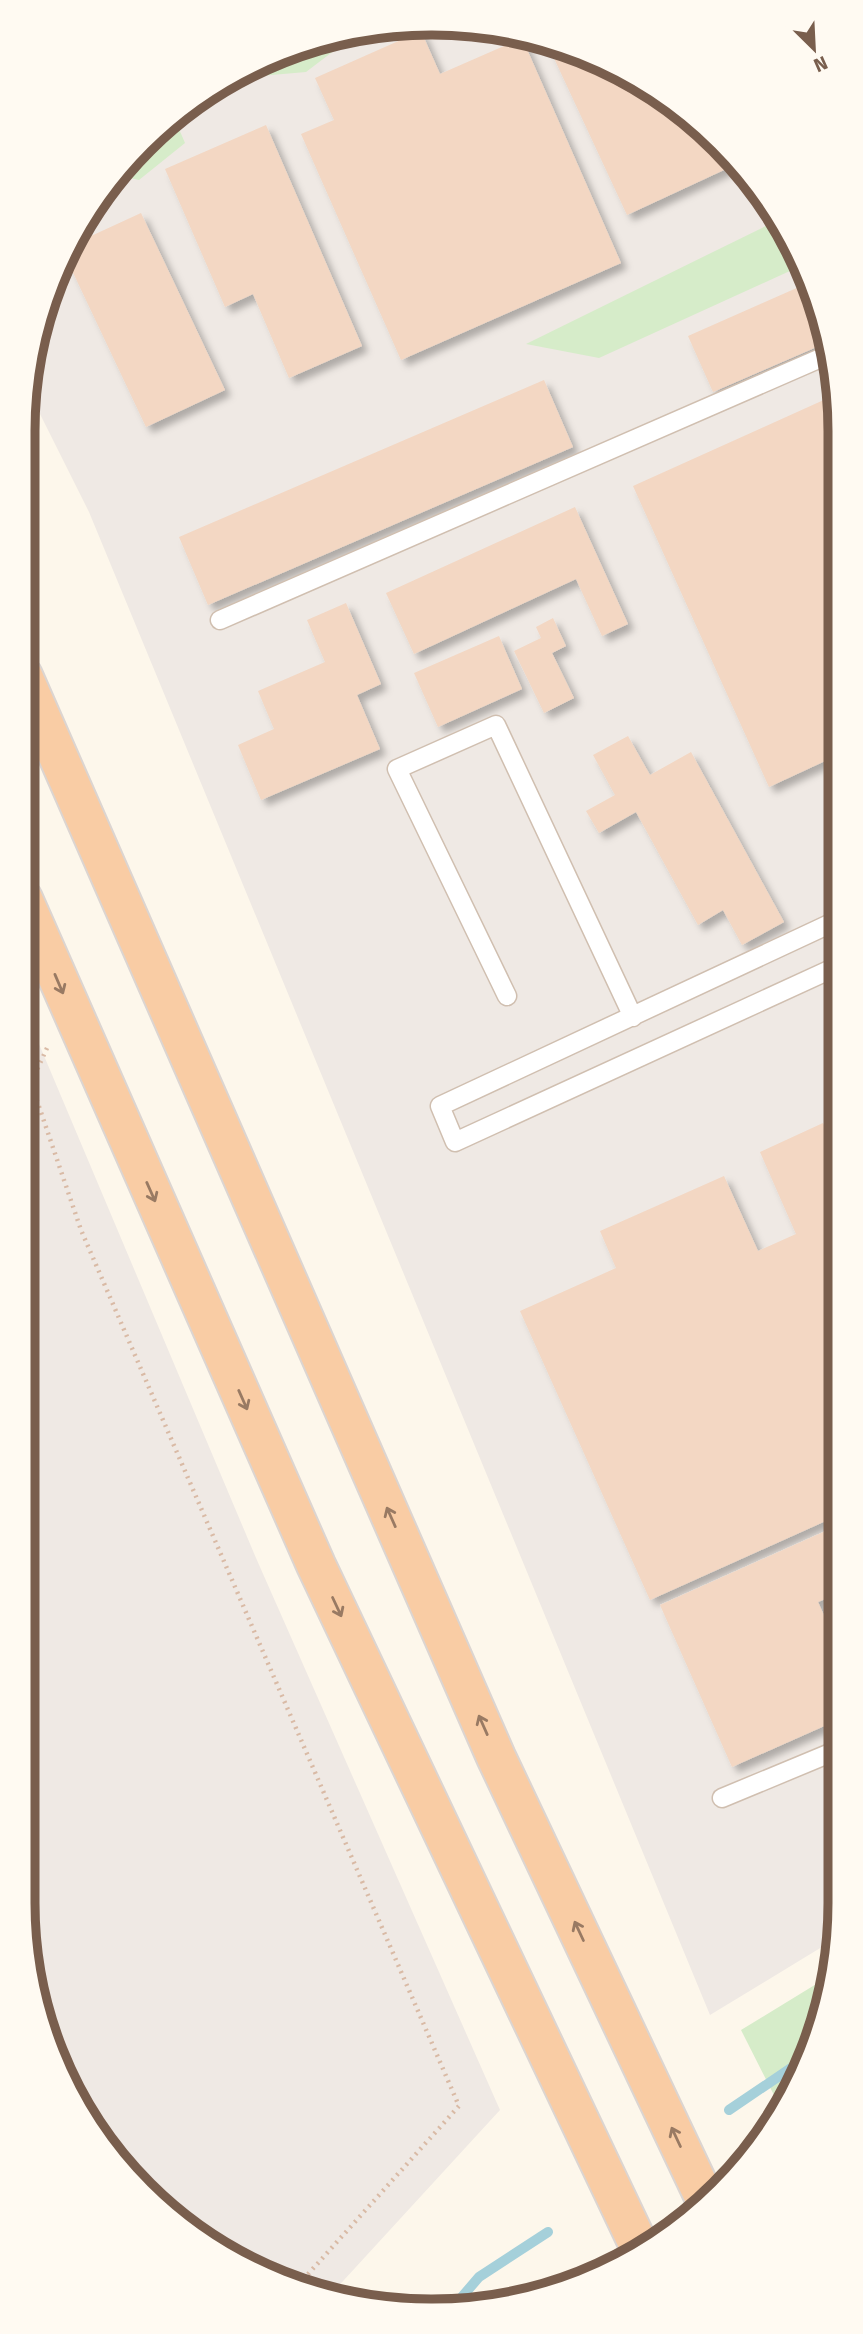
<svg xmlns="http://www.w3.org/2000/svg" width="863" height="2334" font-family="'Fira Sans',sans-serif">
  <style>
    .industrial { fill: #efe9e4 }
    .green { fill: #d6ecc9 }
    .lines { fill: none; stroke-linecap: round; stroke-linejoin: round }
    .stream { stroke: #a5d0da; stroke-width: 10 }
    .building { fill: #f3d7c3; filter: url(#shadow) }
    .service-casing { stroke: #d0bfb0; stroke-width: 21 }
    .trunk-casing { stroke: #dcd5d1; stroke-width: 42 }
    .path { stroke: #d9baa5; stroke-width: 4.5; stroke-dasharray: 2 5; stroke-linecap: butt }
    .service { stroke: #fff; stroke-width: 18 }
    .trunk { stroke: #f9cca4; stroke-width: 38 }
    .oneway { stroke: #997a63 }
    .rim { fill: none; stroke: #795e4d; stroke-width: 9 }
  </style>
  <defs>
    <filter id="shadow"><feDropShadow dx="6" dy="6" stdDeviation="3.5" flood-color="#0004"/></filter>
  </defs>
  <rect width="100%" height="100%" fill="#fdf7eb"/>
  <path class="industrial" d="M 379,26 L 538,37 L 658,91 L 739,162 L 798,251 L 837,378 L 840,1902 L 835,1939 L 710,2015 L 89,512 L 28,390 L 37,325 L 107,182 L 227,77 Z
    M 23,1006 L 256,1558 L 500,2110 L 333,2292 L 227,2257 L 124,2172 L 45,2034 L 23,1902 Z"/>
  <path class="green" d="M 356,34 L 306,72 L 226,79 L 227,77 Z
    M 176,122 L 185,143 L 139,180 L 116,175 Z
    M 778,220 L 798,251 L 803,265 L 599,358 L 526,344 Z
    M 831,1975 L 826,2009 L 779,2105 L 741,2030 Z"/>
  <g class="lines">
    <path class="stream" d="M 729,2110 L 800,2062
      M 455,2305 L 479,2277 L 548,2232"/>
  </g>
  <path class="building" d="M 421,31 L 440,74 L 522,38 L 621,263 L 401,360 L 301,134 L 334,120 L 315,78 Z
    M 546,41 L 658,91 L 739,163 L 627,215 Z
    M 266,125 L 362,346 L 289,378 L 253,294 L 225,307 L 165,169 Z
    M 141,213 L 225,390 L 146,427 L 68,262 L 78,242 Z
    M 808,283 L 826,343 L 713,392 L 688,336 Z
    M 544,380 L 573,447 L 208,605 L 179,537 Z
    M 837,394 L 838,755 L 769,787 L 633,486 Z
    M 575,507 L 628,624 L 602,636 L 576,579 L 414,654 L 386,593 Z
    M 346,603 L 381,684 L 357,695 L 380,749 L 261,800 L 238,745 L 274,729 L 258,691 L 325,662 L 307,620 Z
    M 553,618 L 566,646 L 552,653 L 574,698 L 544,713 L 514,651 L 541,638 L 536,627 Z
    M 499,636 L 522,689 L 438,727 L 414,673 Z
    M 628,736 L 650,775 L 691,752 L 784,922 L 742,945 L 723,910 L 698,925 L 636,812 L 599,833 L 586,811 L 615,795 L 593,755 Z
    M 823,1123 L 839,1154 L 839,1515 L 650,1600 L 520,1311 L 616,1268 L 600,1231 L 724,1176 L 758,1251 L 796,1234 L 760,1152 Z
    M 839,1525 L 840,1593 L 818,1602 L 840,1651 L 840,1719 L 732,1767 L 660,1605 Z"/>
  <g class="lines">
    <g class="service-casing">
      <path id="service" d="M 220,620 L 830,354
        M 838,920 L 440,1106 L 455,1142 L 838,966
        M 507,996 L 397,769 L 496,725 L 633,1017
        M 722,1798 L 840,1749"/>
    </g>
    <g class="trunk-casing">
      <path id="trunk" d="M 23,676 L 496,1757 L 705,2199
        M 23,899 L 316,1565 L 641,2250"/>
    </g>
    <path class="path" d="M 47,1048 L 31,1083 L 81,1230 L 459,2106 L 301,2282"/>
    <use href="#service" class="service"/>
    <use href="#trunk" class="trunk"/>
  </g>
  <defs><path id="oneway-shaft" d="M-6 0H5M1.5-3L5.5 0L1.5 3" fill="none" stroke-width="1.6" stroke-linecap="round" stroke-linejoin="round" transform="scale(1.75)"/></defs>
  <g class="oneway">
    <use href="#oneway-shaft" transform="translate(59 984) rotate(67)"/>
    <use href="#oneway-shaft" transform="translate(151 1192) rotate(66)"/>
    <use href="#oneway-shaft" transform="translate(243 1400) rotate(66)"/>
    <use href="#oneway-shaft" transform="translate(391 1517) rotate(-114)"/>
    <use href="#oneway-shaft" transform="translate(337 1607) rotate(65)"/>
    <use href="#oneway-shaft" transform="translate(483 1725) rotate(-114)"/>
    <use href="#oneway-shaft" transform="translate(579 1931) rotate(-115)"/>
    <use href="#oneway-shaft" transform="translate(676 2137) rotate(-115)"/>
  </g>
  <path d="M0 0H863V2334H0ZM431 35H432A396 396 0 0 1 828 431V1903A396 396 0 0 1 432 2299H431A396 396 0 0 1 35 1903V431A396 396 0 0 1 431 35Z" fill="#fffaf2" fill-rule="evenodd"/>
  <path class="rim" d="M431 35H432A396 396 0 0 1 828 431V1903A396 396 0 0 1 432 2299H431A396 396 0 0 1 35 1903V431A396 396 0 0 1 431 35Z"/>
  <g transform="translate(814 49) rotate(156)" stroke="#fffaf2" stroke-width="5" paint-order="stroke">
  <path d="M0-5L12 26L0 18L-12 26Z" fill="#795e4d"/>
  <text y="-10" font-size="19" font-weight="bold" text-anchor="middle" fill="#795e4d">N</text>
  </g>
</svg>
